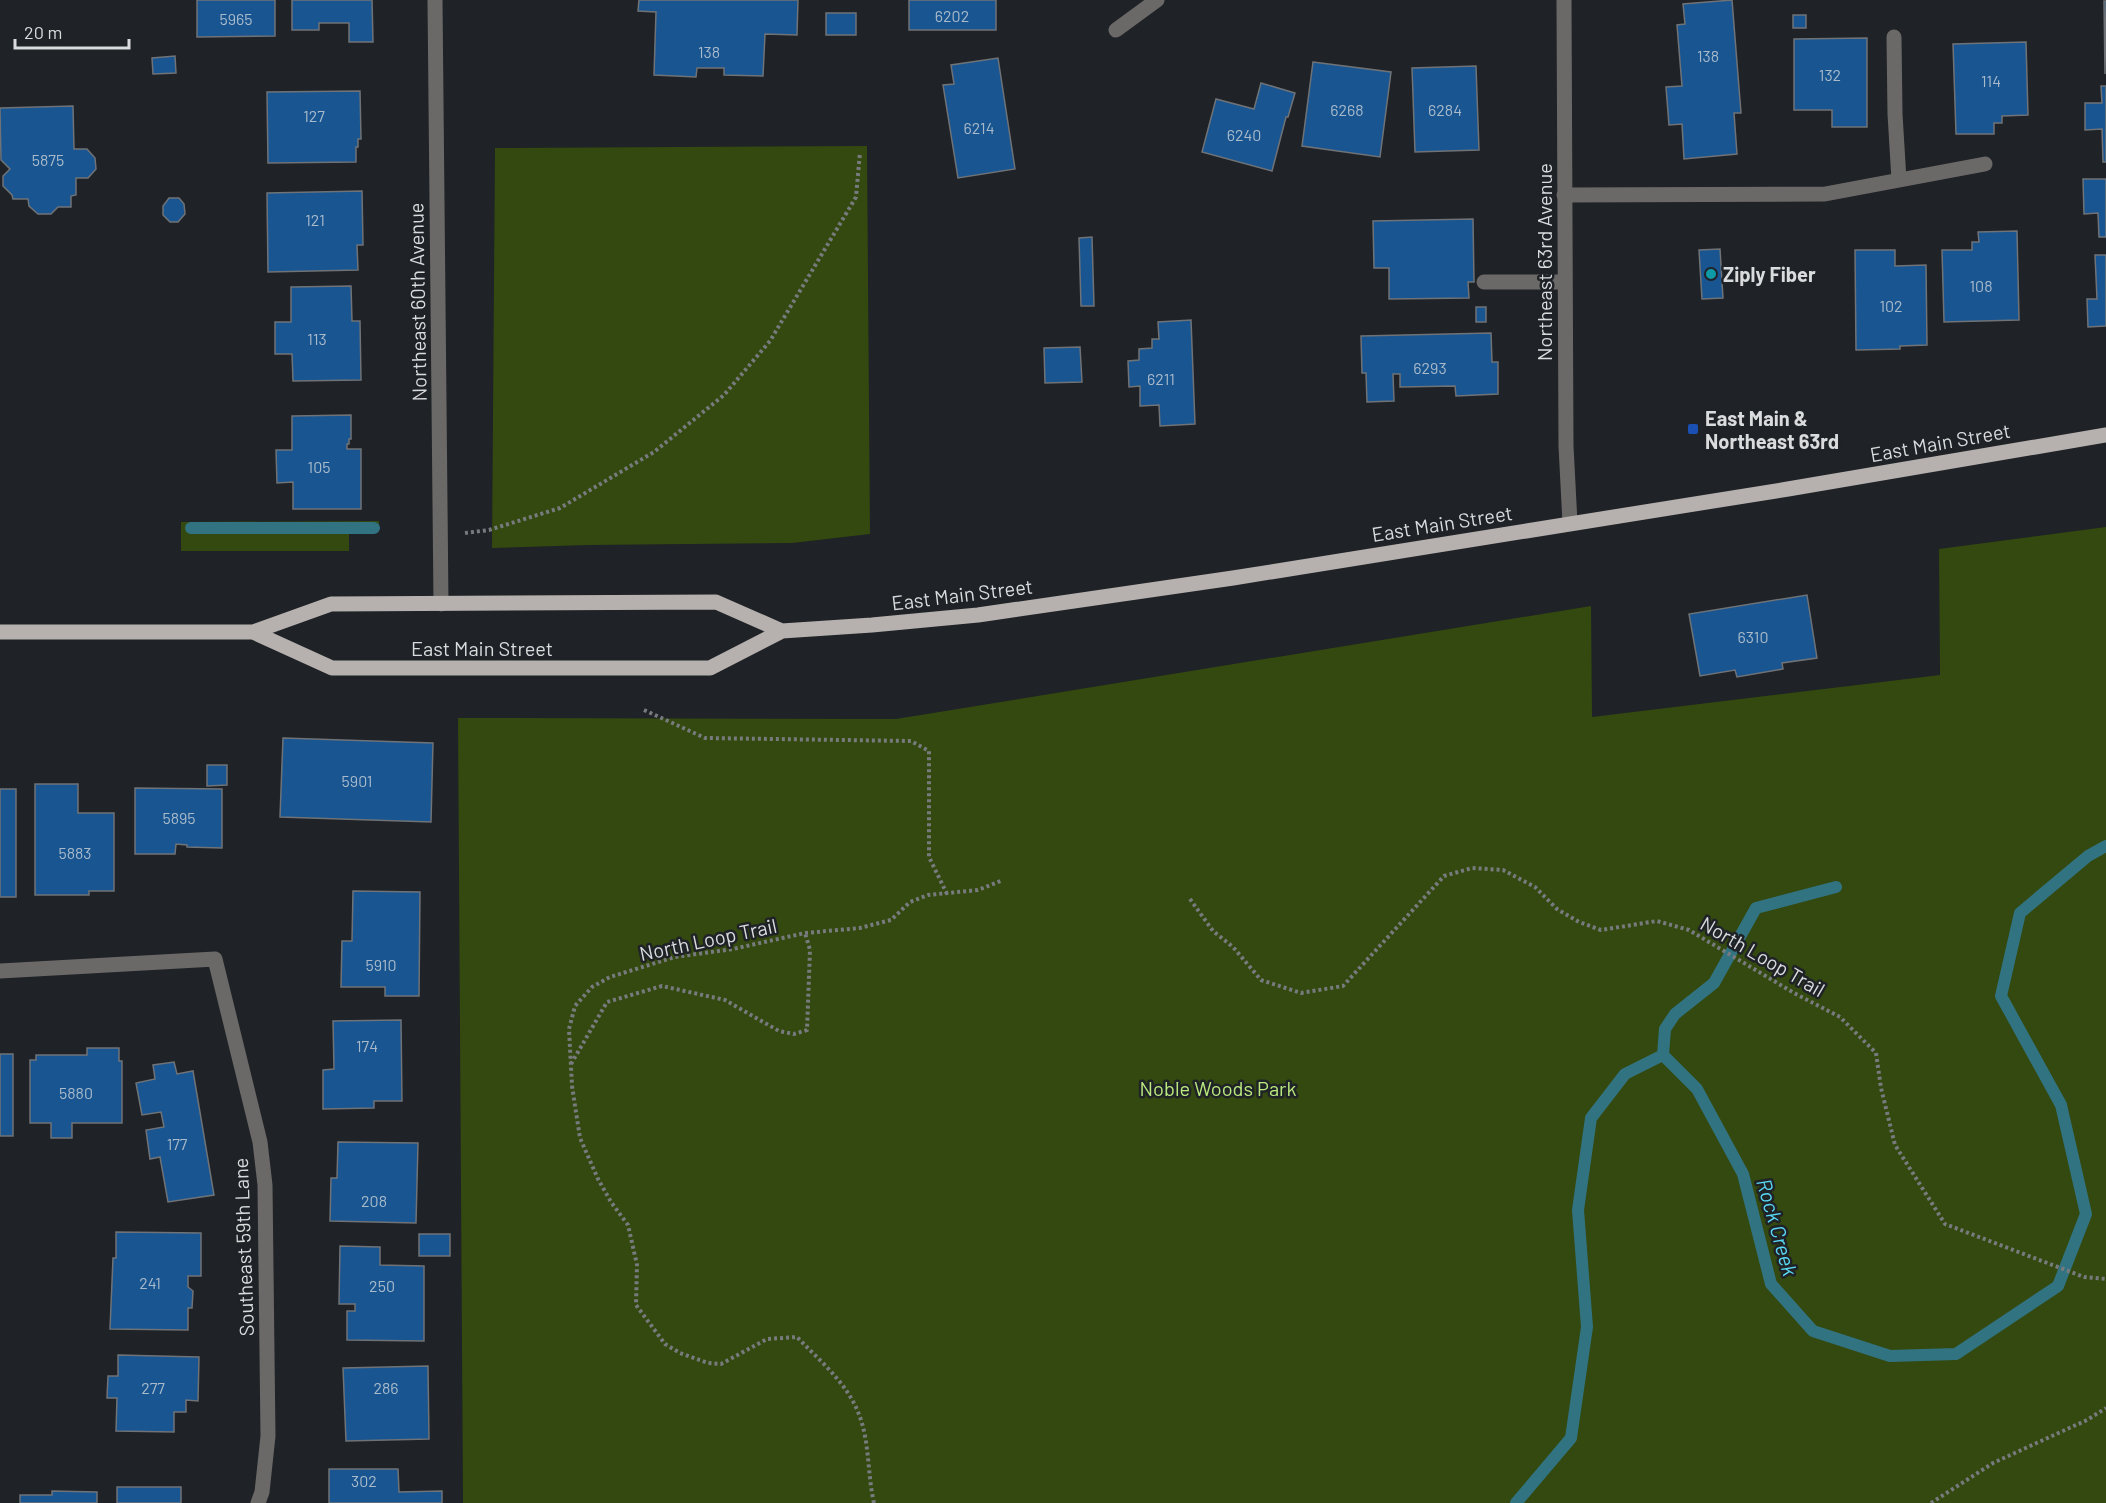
<svg xmlns="http://www.w3.org/2000/svg" width="2106" height="1503" font-family="Barlow,sans-serif">
  <style>
    .green { fill: #33490f }
    .lines { fill: none; stroke-linecap: round; stroke-linejoin: round }
    .stream { stroke: #327382; stroke-width: 12 }
    .building { fill: #185591; stroke: #6f7377; stroke-width: 1.5 }
    .path { stroke: #787b7e; stroke-width: 4; stroke-dasharray: 3 3; stroke-linecap: butt }
    .minor { stroke: #6b6967; stroke-width: 15 }
    .major { stroke: #b6b1ae; stroke-width: 15 }
    .culture-dot { fill: #0f9aa8; stroke: #1f2226; stroke-width: 2 }
    .transit-dot { fill: #1a4fb4; stroke: #1f2226; stroke-width: 2 }
    .labels { text-anchor: middle; dominant-baseline: central; stroke-width: 5; stroke-linejoin: round; paint-order: stroke }
    .number-label { font-size: 16px; fill: #a9baca }
    .street-label { font-size: 20px; fill: #d9dbdd; stroke: #1f2226 }
    .poi-label { font-size: 20px; font-weight: bold; fill: #d9dbdd; stroke: #1f2226; text-anchor: start }
    .park-label { font-size: 20px; fill: #bae97d; stroke: #1f2226 }
    .water-label { font-size: 21px; font-style: italic; fill: #59d7f4; stroke: #1f2226 }
  </style>
  <rect width="100%" height="100%" fill="#1f2226"/>
  <path class="green" d="M 867,146 L 870,534 L 792,543 L 588,545 L 492,548 L 495,148 Z
    M 379,521 L 379,531 L 349,532 L 349,551 L 181,551 L 181,522 Z
    M 2106,527 L 2106,1503 L 463,1503 L 458,718 L 896,719 L 1591,606 L 1592,717 L 1940,675 L 1939,549 Z"/>
  <g class="lines">
    <path class="stream" d="M 191,528 L 374,528
      M 1663,1055 L 1665,1029 L 1675,1014 L 1714,983 L 1756,908 L 1836,887
      M 1516,1503 L 1571,1438 L 1587,1327 L 1578,1210 L 1591,1118 L 1625,1074 L 1663,1055 L 1697,1089 L 1743,1174 L 1771,1284 L 1813,1331 L 1890,1356 L 1956,1354 L 2058,1286 L 2086,1214 L 2061,1105 L 2001,996 L 2020,913 L 2088,856 L 2106,846"/>
  </g>
  <path class="building" d="M 197,0 L 275,0 L 275,36 L 197,37 Z
    M 292,0 L 372,0 L 373,42 L 349,42 L 349,23 L 319,23 L 319,30 L 292,30 Z
    M 639,0 L 798,0 L 797,35 L 765,34 L 763,76 L 724,75 L 724,68 L 697,68 L 696,77 L 654,75 L 656,12 L 638,11 Z
    M 909,0 L 996,0 L 996,30 L 909,30 Z
    M 1732,0 L 1741,113 L 1734,113 L 1737,154 L 1684,159 L 1682,124 L 1669,125 L 1666,87 L 1682,86 L 1677,25 L 1685,24 L 1683,4 Z
    M 2104,1 L 2106,1 L 2105,74 Z
    M 826,13 L 856,13 L 856,35 L 826,35 Z
    M 1793,15 L 1806,15 L 1806,28 L 1793,28 Z
    M 1867,38 L 1867,127 L 1832,127 L 1832,110 L 1794,110 L 1794,39 Z
    M 2026,42 L 2028,115 L 2002,116 L 2002,123 L 1994,123 L 1994,134 L 1956,134 L 1953,44 Z
    M 175,56 L 176,73 L 153,74 L 152,58 Z
    M 998,58 L 1015,169 L 958,178 L 943,85 L 954,84 L 951,65 Z
    M 1313,62 L 1391,72 L 1380,157 L 1302,146 Z
    M 1476,66 L 1479,150 L 1415,152 L 1412,68 Z
    M 1261,83 L 1295,93 L 1288,117 L 1286,117 L 1272,171 L 1202,152 L 1216,99 L 1254,109 Z
    M 2101,86 L 2106,86 L 2106,162 L 2103,162 L 2102,129 L 2085,130 L 2085,103 L 2102,103 Z
    M 360,91 L 361,139 L 358,139 L 358,147 L 356,147 L 356,162 L 268,163 L 267,92 Z
    M 73,106 L 74,149 L 87,149 L 95,158 L 96,169 L 88,178 L 76,178 L 76,195 L 71,196 L 71,207 L 58,207 L 51,214 L 38,214 L 29,206 L 28,199 L 13,199 L 12,195 L 3,186 L 3,176 L 10,169 L 1,160 L 0,108 Z
    M 2083,179 L 2106,179 L 2106,237 L 2099,237 L 2098,213 L 2084,214 Z
    M 362,191 L 363,245 L 357,245 L 358,270 L 268,272 L 267,193 Z
    M 169,198 L 179,198 L 184,204 L 185,214 L 178,222 L 170,222 L 163,215 L 163,206 Z
    M 1473,219 L 1474,282 L 1468,282 L 1469,298 L 1389,299 L 1389,268 L 1374,268 L 1373,221 Z
    M 2017,231 L 2019,320 L 1944,322 L 1942,250 L 1972,250 L 1972,242 L 1979,242 L 1978,232 Z
    M 1092,237 L 1094,306 L 1081,306 L 1079,238 Z
    M 1720,249 L 1723,298 L 1702,299 L 1699,250 Z
    M 1855,250 L 1895,250 L 1895,266 L 1926,265 L 1927,345 L 1900,346 L 1900,349 L 1856,350 Z
    M 2095,255 L 2106,255 L 2106,326 L 2088,327 L 2087,299 L 2097,299 Z
    M 351,286 L 352,321 L 360,321 L 361,380 L 293,381 L 292,354 L 275,354 L 275,322 L 291,322 L 291,287 Z
    M 1476,307 L 1486,307 L 1486,322 L 1476,322 Z
    M 1191,320 L 1195,424 L 1160,426 L 1159,405 L 1140,406 L 1140,386 L 1129,387 L 1128,361 L 1139,360 L 1139,349 L 1152,348 L 1152,339 L 1159,339 L 1158,322 Z
    M 1491,333 L 1492,362 L 1498,362 L 1498,394 L 1456,396 L 1455,386 L 1400,387 L 1400,374 L 1393,374 L 1394,401 L 1367,402 L 1366,373 L 1362,373 L 1361,336 Z
    M 1080,347 L 1082,382 L 1045,383 L 1044,348 Z
    M 351,415 L 351,439 L 349,439 L 349,444 L 347,444 L 347,449 L 361,449 L 361,509 L 293,509 L 293,482 L 277,483 L 276,450 L 292,450 L 292,416 Z
    M 1807,595 L 1817,658 L 1782,663 L 1783,669 L 1737,677 L 1735,670 L 1700,676 L 1689,614 Z
    M 283,738 L 433,743 L 431,822 L 280,817 Z
    M 207,765 L 227,765 L 227,785 L 207,786 Z
    M 35,784 L 78,784 L 78,813 L 114,813 L 114,891 L 89,891 L 89,895 L 35,895 Z
    M 135,788 L 222,789 L 222,848 L 187,847 L 187,845 L 176,844 L 175,854 L 135,854 Z
    M 0,789 L 16,789 L 16,897 L 0,897 Z
    M 353,891 L 420,892 L 419,996 L 385,996 L 385,987 L 341,987 L 342,941 L 352,941 Z
    M 401,1020 L 402,1101 L 374,1101 L 374,1108 L 323,1109 L 323,1070 L 334,1069 L 333,1021 Z
    M 87,1048 L 119,1048 L 119,1061 L 122,1061 L 122,1123 L 72,1123 L 72,1138 L 51,1138 L 51,1123 L 30,1123 L 30,1060 L 36,1060 L 36,1055 L 87,1055 Z
    M 0,1054 L 13,1054 L 13,1136 L 0,1136 Z
    M 174,1062 L 177,1074 L 193,1071 L 214,1195 L 168,1202 L 160,1157 L 150,1159 L 146,1130 L 164,1127 L 161,1112 L 142,1115 L 136,1083 L 155,1079 L 153,1065 Z
    M 338,1142 L 418,1143 L 416,1223 L 330,1221 L 331,1178 L 337,1178 Z
    M 116,1232 L 201,1233 L 201,1276 L 188,1276 L 188,1287 L 193,1291 L 192,1308 L 188,1308 L 188,1330 L 110,1329 L 113,1258 L 116,1258 Z
    M 419,1234 L 450,1234 L 450,1256 L 419,1256 Z
    M 340,1246 L 380,1247 L 380,1265 L 424,1266 L 424,1341 L 347,1340 L 347,1311 L 355,1311 L 355,1304 L 339,1304 Z
    M 118,1355 L 199,1357 L 198,1401 L 186,1400 L 186,1412 L 174,1412 L 174,1432 L 116,1431 L 117,1398 L 107,1398 L 108,1376 L 118,1376 Z
    M 428,1366 L 429,1439 L 346,1441 L 343,1368 Z
    M 329,1469 L 398,1469 L 399,1492 L 442,1491 L 442,1503 L 329,1503 Z
    M 117,1487 L 181,1487 L 181,1503 L 117,1503 Z
    M 52,1491 L 97,1492 L 97,1503 L 20,1503 L 20,1495 L 52,1495 Z"/>
  <g class="lines">
    <path class="path" d="M 465,533 L 489,530 L 560,508 L 654,452 L 724,395 L 770,341 L 856,197 L 860,152
      M 644,710 L 705,738 L 911,741 L 929,751 L 929,857 L 947,894
      M 1190,899 L 1213,931 L 1233,947 L 1261,980 L 1301,993 L 1343,986 L 1444,876 L 1472,868 L 1503,870 L 1535,887 L 1557,909 L 1579,922 L 1601,930 L 1657,921 L 1689,930 L 1794,993 L 1840,1017 L 1876,1053 L 1881,1088 L 1895,1145 L 1945,1224 L 2084,1277 L 2106,1279
      M 571,1064 L 607,1002 L 662,986 L 725,1000 L 779,1031 L 794,1034 L 807,1030 L 810,950 L 805,933
      M 874,1503 C 867,1473 870,1440 858,1412 C 846,1382 819,1360 797,1337 L 767,1339 L 721,1364 L 708,1363 L 680,1353 L 665,1344 L 636,1305 L 637,1265 L 628,1225 L 611,1202 L 598,1179 L 580,1138 L 572,1086 L 569,1029 L 575,1006 L 592,987 L 610,977 L 675,957 L 733,949 L 805,933 L 860,928 L 891,920 L 910,902 L 928,895 L 978,890 L 1003,880
      M 1931,1503 L 1993,1463 L 2087,1420 L 2106,1408"/>
    <path class="minor" d="M 435,0 L 441,604
      M 1564,0 L 1566,446 L 1570,523
      M 1116,30 L 1157,0
      M 1894,37 L 1895,114 L 1899,180
      M 1564,195 L 1825,194 L 1985,164
      M 1484,282 L 1564,282
      M 0,971 L 215,959 L 260,1142 L 265,1185 L 268,1436 L 262,1492 L 258,1503"/>
    <path class="major" d="M 0,632 L 253,632 L 331,604 L 716,602 L 782,631
      M 253,632 L 332,668 L 710,668 L 782,631 L 872,625 L 978,615 L 1233,578 L 1788,489 L 2106,435"/>
  </g>
  <circle class="culture-dot" cx="1711" cy="274" r="6"/>
  <rect class="transit-dot" x="1687" y="423" width="12" height="12" rx="3"/>
  <g class="labels">
    <g class="number-label">
      <text x="952" y="15">6202</text>
      <text x="236" y="18">5965</text>
      <text x="709" y="51">138</text>
      <text x="1708" y="55">138</text>
      <text x="1830" y="74">132</text>
      <text x="1991" y="80">114</text>
      <text x="1347" y="109">6268</text>
      <text x="1445" y="109">6284</text>
      <text x="314" y="115">127</text>
      <text x="979" y="127">6214</text>
      <text x="1244" y="134">6240</text>
      <text x="48" y="159">5875</text>
      <text x="315" y="219">121</text>
      <text x="1981" y="285">108</text>
      <text x="1891" y="305">102</text>
      <text x="317" y="338">113</text>
      <text x="1430" y="367">6293</text>
      <text x="1161" y="378">6211</text>
      <text x="319" y="466">105</text>
      <text x="1753" y="636">6310</text>
      <text x="357" y="780">5901</text>
      <text x="179" y="817">5895</text>
      <text x="75" y="852">5883</text>
      <text x="381" y="964">5910</text>
      <text x="367" y="1045">174</text>
      <text x="76" y="1092">5880</text>
      <text x="177" y="1143">177</text>
      <text x="374" y="1200">208</text>
      <text x="150" y="1282">241</text>
      <text x="382" y="1285">250</text>
      <text x="153" y="1387">277</text>
      <text x="386" y="1387">286</text>
      <text x="364" y="1480">302</text>
    </g>
    <g class="street-label">
      <text transform="translate(1544 262) rotate(-90)">Northeast 63rd Avenue</text>
      <text transform="translate(417 302) rotate(-91)">Northeast 60th Avenue</text>
      <text transform="translate(1940 442) rotate(-10)">East Main Street</text>
      <text transform="translate(1442 523) rotate(-9)">East Main Street</text>
      <text transform="translate(962 594) rotate(-7)">East Main Street</text>
      <text x="482" y="648">East Main Street</text>
      <text transform="translate(708 939) rotate(-12)">North Loop Trail</text>
      <text transform="translate(1763 956) rotate(30)">North Loop Trail</text>
      <text transform="translate(243 1247) rotate(-92)">Southeast 59th Lane</text>
    </g>
    <g class="poi-label">
      <text x="1723" y="274">Ziply Fiber</text>
      <text x="1705" y="418">East Main &amp;<tspan x="1705" dy="23">Northeast 63rd</tspan></text>
    </g>
    <g class="park-label">
      <text x="1218" y="1088">Noble Woods Park</text>
    </g>
    <g class="water-label">
      <text transform="translate(1778 1227) rotate(74)">Rock Creek</text>
    </g>
  </g>
  <path d="M15 39v9h114v-9" fill="none" stroke="#d9dbdd" stroke-width="3"/>
  <text x="24" y="39" font-size="18" fill="#d9dbdd" stroke="#1f2226" stroke-width="4.5" paint-order="stroke">20 m</text>
</svg>
